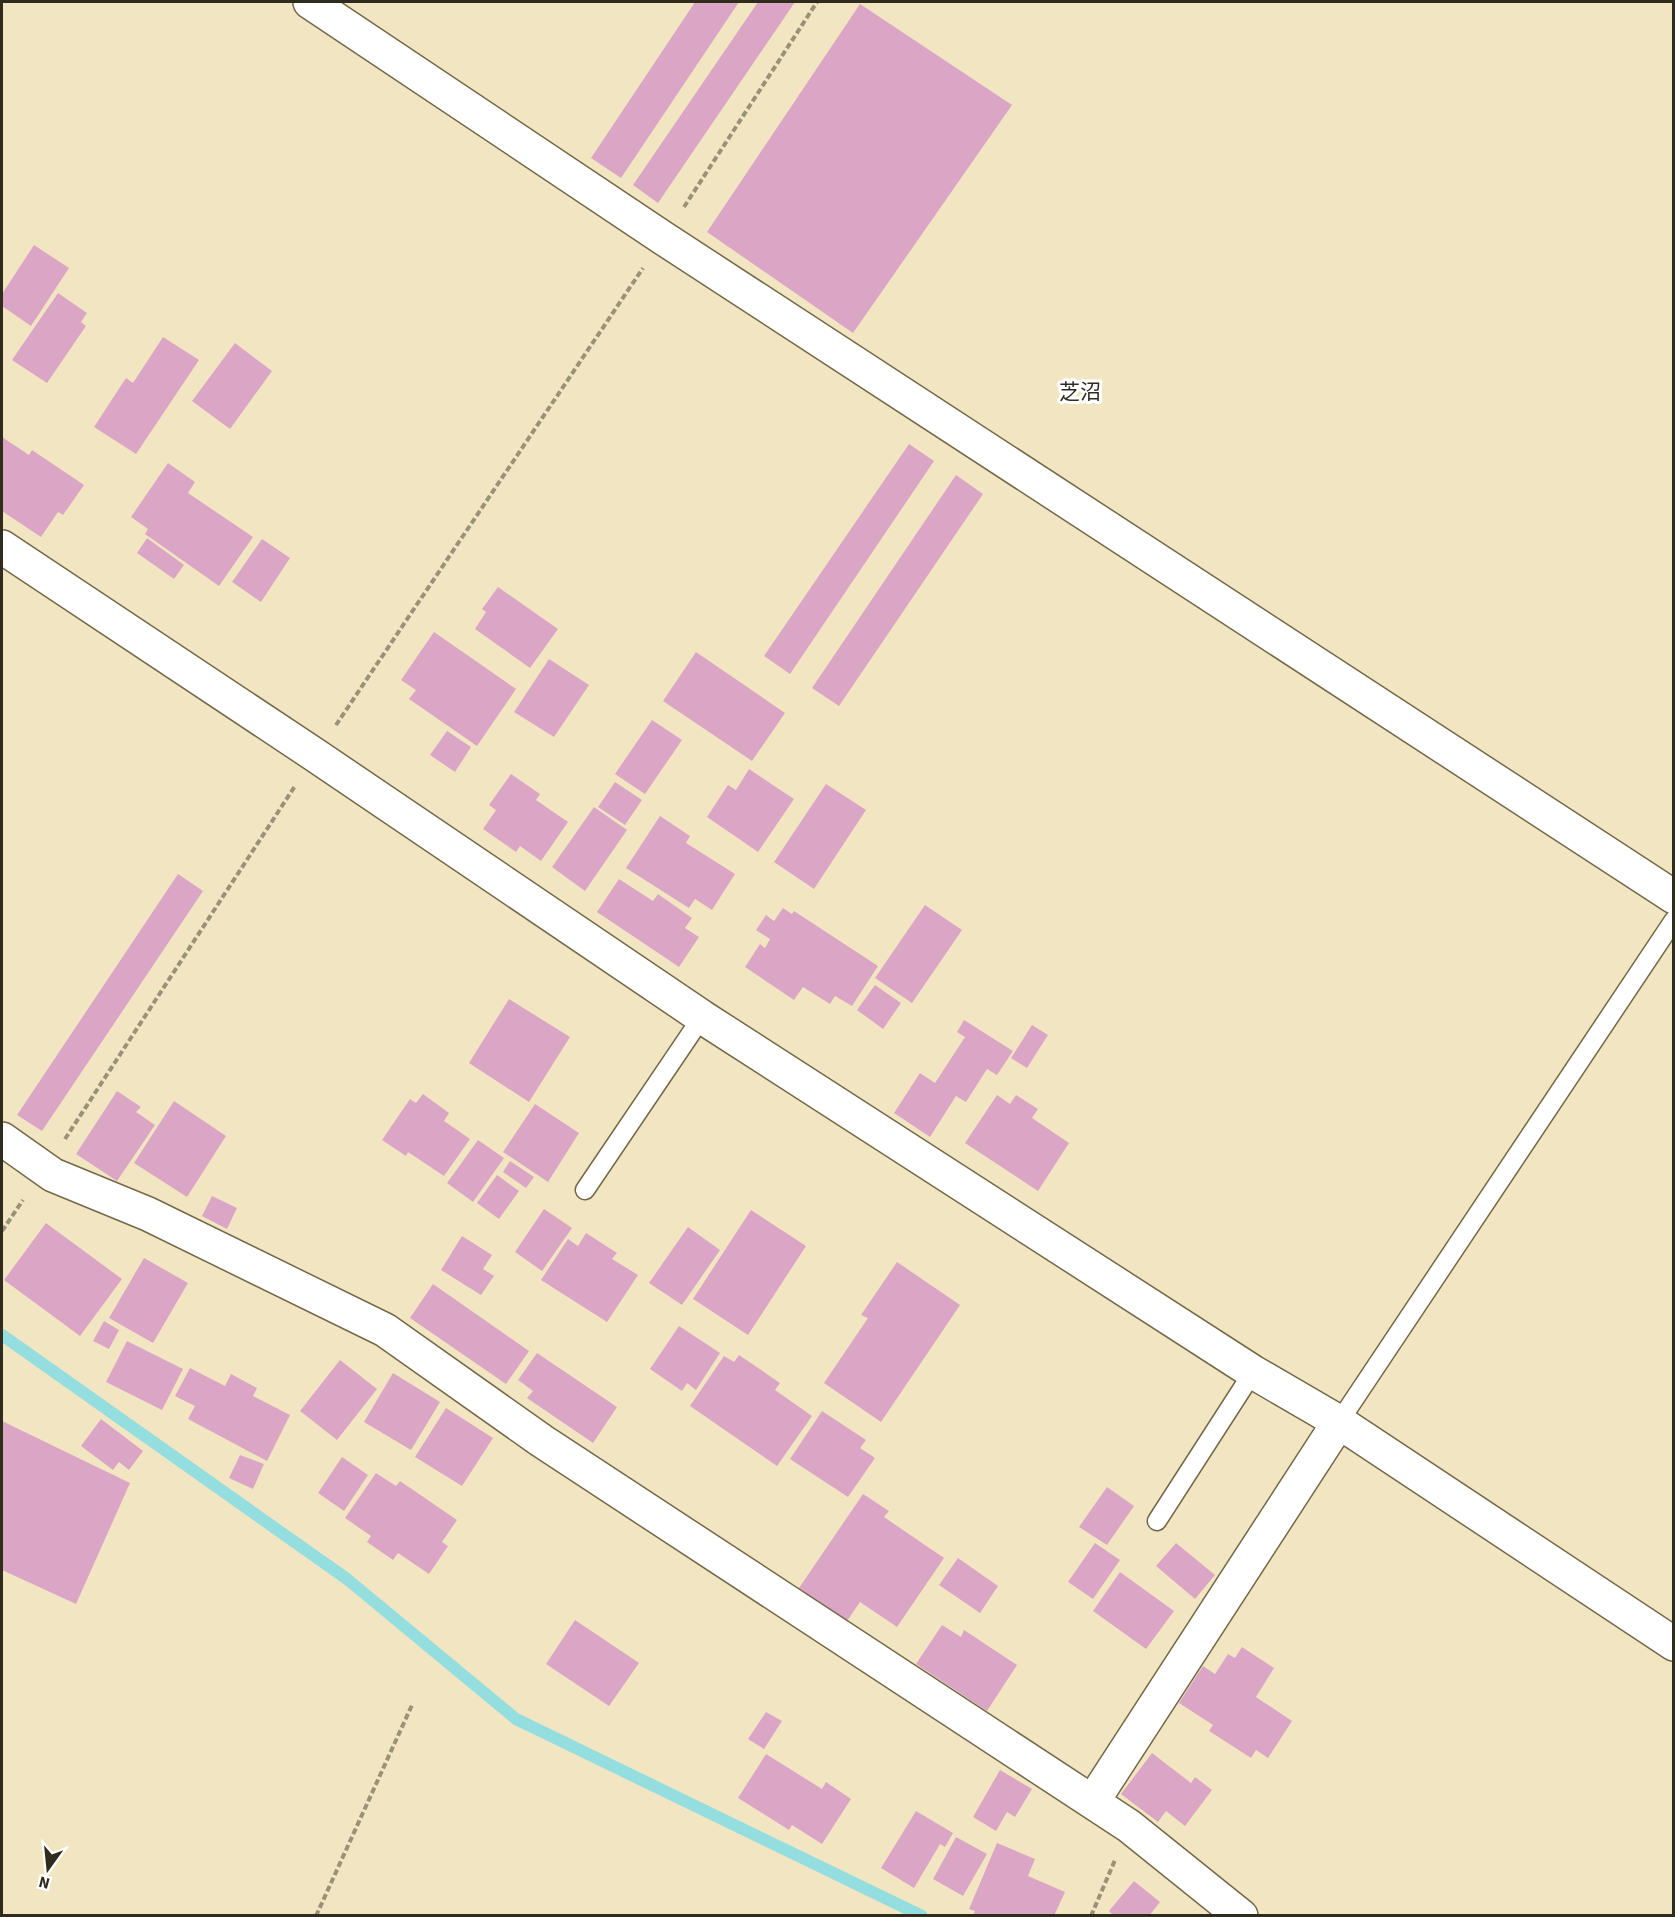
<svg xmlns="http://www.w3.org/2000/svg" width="1675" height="1917" font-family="'Source Sans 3','Noto Sans JP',sans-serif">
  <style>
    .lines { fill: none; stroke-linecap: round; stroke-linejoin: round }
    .stream { stroke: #94dedf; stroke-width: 12 }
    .building { fill: #dba6c5 }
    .lane-casing { stroke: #736848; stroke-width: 21 }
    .street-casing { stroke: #736848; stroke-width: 36 }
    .path { stroke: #9a9278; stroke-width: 4; stroke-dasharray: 6 3; stroke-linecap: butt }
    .lane { stroke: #fff; stroke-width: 18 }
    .street { stroke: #fff; stroke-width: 33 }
    .labels { text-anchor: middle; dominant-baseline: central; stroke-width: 6; stroke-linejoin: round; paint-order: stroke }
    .quarter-label { font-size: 21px; fill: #2f2b1d; stroke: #fff }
  </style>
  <rect width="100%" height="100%" fill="#f2e6c2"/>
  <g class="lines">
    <path class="stream" d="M 2,1335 L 347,1579 L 516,1719 L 922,1916"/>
  </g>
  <path class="building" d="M 695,2 L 739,2 L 621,178 L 591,158 Z
    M 758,2 L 795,2 L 658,203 L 633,185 Z
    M 860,4 L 1012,105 L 853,333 L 707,232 Z
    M 34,245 L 69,268 L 31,326 L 2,306 L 2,294 Z
    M 58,293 L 87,313 L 81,322 L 86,326 L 47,383 L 12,360 Z
    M 163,337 L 199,360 L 136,454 L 94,427 L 126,378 L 133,383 Z
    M 235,343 L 272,371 L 230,429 L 192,401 Z
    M 2,437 L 29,455 L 32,450 L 84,485 L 63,515 L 58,512 L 41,537 L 2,511 Z
    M 909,444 L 934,461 L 790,674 L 764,656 Z
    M 168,463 L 195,482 L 188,493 L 253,537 L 219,586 L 145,534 L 148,529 L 131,517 Z
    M 956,475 L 983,494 L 839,706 L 812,688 Z
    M 147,538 L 184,565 L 174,579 L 137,553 Z
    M 262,539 L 290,558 L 261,602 L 232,582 Z
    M 498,587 L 558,629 L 530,668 L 475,629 L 486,612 L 482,609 Z
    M 434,632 L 516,689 L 477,746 L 409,699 L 416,690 L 401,680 Z
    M 696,652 L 785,713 L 752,761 L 663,701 Z
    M 549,659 L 589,685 L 554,737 L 514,712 Z
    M 652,720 L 682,740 L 645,794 L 615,774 Z
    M 447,731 L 471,747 L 455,772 L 430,755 Z
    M 749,769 L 794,799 L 758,852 L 707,817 L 728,785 L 736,790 Z
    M 511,774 L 540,794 L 536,800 L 568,822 L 541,861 L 520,846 L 516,852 L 483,829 L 496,810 L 489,805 Z
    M 615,782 L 642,800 L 625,825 L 598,807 Z
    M 826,784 L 866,810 L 814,889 L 774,862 Z
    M 594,807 L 627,830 L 585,891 L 552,867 Z
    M 660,816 L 690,836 L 686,843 L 735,874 L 712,910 L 695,899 L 689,908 L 626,868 Z
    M 178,874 L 203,891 L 42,1131 L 17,1115 Z
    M 619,879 L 653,901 L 658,894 L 692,918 L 685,928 L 699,937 L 679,967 L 597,912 Z
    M 925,905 L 962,930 L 912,1003 L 875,978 Z
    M 783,908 L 792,914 L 794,911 L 878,966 L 852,1006 L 835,996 L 830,1004 L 803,987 L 794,1000 L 745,967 L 760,944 L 765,948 L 770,939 L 756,930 L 766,915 L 774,921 Z
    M 875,985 L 901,1003 L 883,1029 L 857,1010 Z
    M 509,999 L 570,1037 L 529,1102 L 469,1063 Z
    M 964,1020 L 1013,1051 L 997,1075 L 987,1069 L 966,1102 L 956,1096 L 930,1137 L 894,1113 L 920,1073 L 935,1083 L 965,1037 L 957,1032 Z
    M 1032,1025 L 1048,1035 L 1027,1068 L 1011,1058 Z
    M 117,1091 L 141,1107 L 136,1112 L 155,1125 L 117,1181 L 76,1154 Z
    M 423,1094 L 449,1113 L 444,1121 L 470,1139 L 444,1176 L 408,1152 L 406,1156 L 382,1140 L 410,1099 L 416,1103 Z
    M 997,1095 L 1010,1104 L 1016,1095 L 1038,1109 L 1032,1118 L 1069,1143 L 1038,1191 L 965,1143 Z
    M 174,1101 L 226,1136 L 187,1197 L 134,1163 Z
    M 535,1104 L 579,1133 L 548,1182 L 503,1152 Z
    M 478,1140 L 504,1158 L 473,1202 L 447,1183 Z
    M 510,1161 L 534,1177 L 526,1188 L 503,1172 Z
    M 497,1175 L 519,1191 L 499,1219 L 477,1203 Z
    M 212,1196 L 237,1208 L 227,1229 L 202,1216 Z
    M 544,1209 L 572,1228 L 542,1271 L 515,1252 Z
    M 751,1210 L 806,1246 L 748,1335 L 693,1299 Z
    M 46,1223 L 122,1279 L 80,1336 L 4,1280 Z
    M 688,1227 L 720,1250 L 682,1305 L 649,1283 Z
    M 586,1233 L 617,1253 L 612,1259 L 638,1275 L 607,1322 L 541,1280 L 568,1239 L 578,1246 Z
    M 462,1236 L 492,1255 L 483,1269 L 494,1276 L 481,1295 L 441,1270 Z
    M 144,1258 L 188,1283 L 153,1343 L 109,1318 Z
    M 897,1262 L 960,1305 L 881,1422 L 824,1383 L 868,1318 L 861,1315 Z
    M 433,1284 L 529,1351 L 506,1384 L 410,1318 Z
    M 104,1321 L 119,1330 L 109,1349 L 93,1341 Z
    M 679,1326 L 720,1353 L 696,1390 L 687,1383 L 682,1391 L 650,1369 Z
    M 127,1341 L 183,1369 L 162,1410 L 106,1382 Z
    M 537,1353 L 617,1407 L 593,1443 L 527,1398 L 533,1391 L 518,1380 Z
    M 739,1355 L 780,1383 L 775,1390 L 812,1416 L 777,1466 L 690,1406 L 724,1356 L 734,1362 Z
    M 340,1360 L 377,1389 L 337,1440 L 300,1411 Z
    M 190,1368 L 225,1386 L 231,1374 L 257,1388 L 253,1396 L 290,1415 L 267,1461 L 188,1419 L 195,1406 L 175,1396 Z
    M 393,1373 L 440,1402 L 411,1450 L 364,1422 Z
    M 446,1408 L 493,1438 L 462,1486 L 415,1457 Z
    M 822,1411 L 866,1440 L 860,1448 L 875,1458 L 848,1497 L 790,1459 Z
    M 101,1419 L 143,1451 L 129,1470 L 119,1462 L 113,1470 L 81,1446 Z
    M 2,1421 L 130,1483 L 76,1604 L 2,1570 Z
    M 240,1455 L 264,1464 L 253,1489 L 229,1478 Z
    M 342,1457 L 368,1475 L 344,1511 L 318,1493 Z
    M 376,1473 L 396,1486 L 400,1481 L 457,1520 L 442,1542 L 448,1546 L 429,1574 L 398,1553 L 393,1560 L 367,1542 L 371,1536 L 345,1518 Z
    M 1107,1487 L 1134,1506 L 1107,1545 L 1079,1527 Z
    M 863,1494 L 889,1511 L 884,1517 L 944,1558 L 897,1627 L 860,1602 L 847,1621 L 799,1588 Z
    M 1095,1543 L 1120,1560 L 1093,1599 L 1068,1582 Z
    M 1176,1543 L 1215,1575 L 1195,1599 L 1156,1566 Z
    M 958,1558 L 998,1586 L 980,1613 L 939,1585 Z
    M 1120,1572 L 1174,1611 L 1146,1649 L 1093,1611 Z
    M 575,1620 L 639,1663 L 609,1706 L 546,1664 Z
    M 942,1625 L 961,1637 L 964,1630 L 1017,1665 L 987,1711 L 916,1664 Z
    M 1242,1647 L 1274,1668 L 1256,1697 L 1292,1721 L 1268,1758 L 1256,1750 L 1251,1758 L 1209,1731 L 1213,1725 L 1179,1703 L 1203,1666 L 1215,1674 L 1228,1654 L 1235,1658 Z
    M 766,1712 L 782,1721 L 764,1749 L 748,1739 Z
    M 1152,1753 L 1191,1783 L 1195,1777 L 1212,1790 L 1185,1826 L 1166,1811 L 1158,1822 L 1121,1794 Z
    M 766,1754 L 822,1789 L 826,1782 L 851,1799 L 822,1844 L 792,1825 L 789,1830 L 738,1798 Z
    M 1000,1770 L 1032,1789 L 1015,1817 L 1007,1812 L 996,1831 L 973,1817 Z
    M 916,1811 L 953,1833 L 945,1847 L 940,1844 L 914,1888 L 881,1868 Z
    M 956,1837 L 987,1854 L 963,1896 L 933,1879 Z
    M 997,1843 L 1035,1859 L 1028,1876 L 1065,1892 L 1054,1916 L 973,1916 L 975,1911 L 969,1909 Z
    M 1134,1881 L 1160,1902 L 1149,1916 L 1114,1916 L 1109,1911 Z"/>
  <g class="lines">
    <g class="lane-casing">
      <path id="lane" d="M 585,1190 L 702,1017
        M 1339,1422 L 1674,920
        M 1157,1521 L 1253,1372"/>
    </g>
    <g class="street-casing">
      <path id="street" d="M 310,2 L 663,238 L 1674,897
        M 2,547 L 315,755 L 702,1017 L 1253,1372 L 1339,1422 L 1674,1644
        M 2,1139 L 53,1175 L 148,1214 L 385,1330 L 542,1441 L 1129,1826 L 1241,1916
        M 1093,1801 L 1339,1422"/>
    </g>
    <path class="path" d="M 684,207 L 817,2
      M 336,725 L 643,268
      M 65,1139 L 295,786
      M 2,1231 L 23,1200
      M 316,1916 L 412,1705
      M 1091,1916 L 1115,1860"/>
    <use href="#lane" class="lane"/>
    <use href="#street" class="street"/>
  </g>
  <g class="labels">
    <g class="quarter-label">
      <text x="1080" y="392">芝沼</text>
    </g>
  </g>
  <rect width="1675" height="1917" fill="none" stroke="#2f2b1d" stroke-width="6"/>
  <g transform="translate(48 1869) rotate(195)" stroke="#ffffff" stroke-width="4.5" paint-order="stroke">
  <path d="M0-4.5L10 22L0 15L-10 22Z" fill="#2f2b1d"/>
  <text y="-9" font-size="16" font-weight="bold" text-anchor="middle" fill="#2f2b1d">N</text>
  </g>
</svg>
